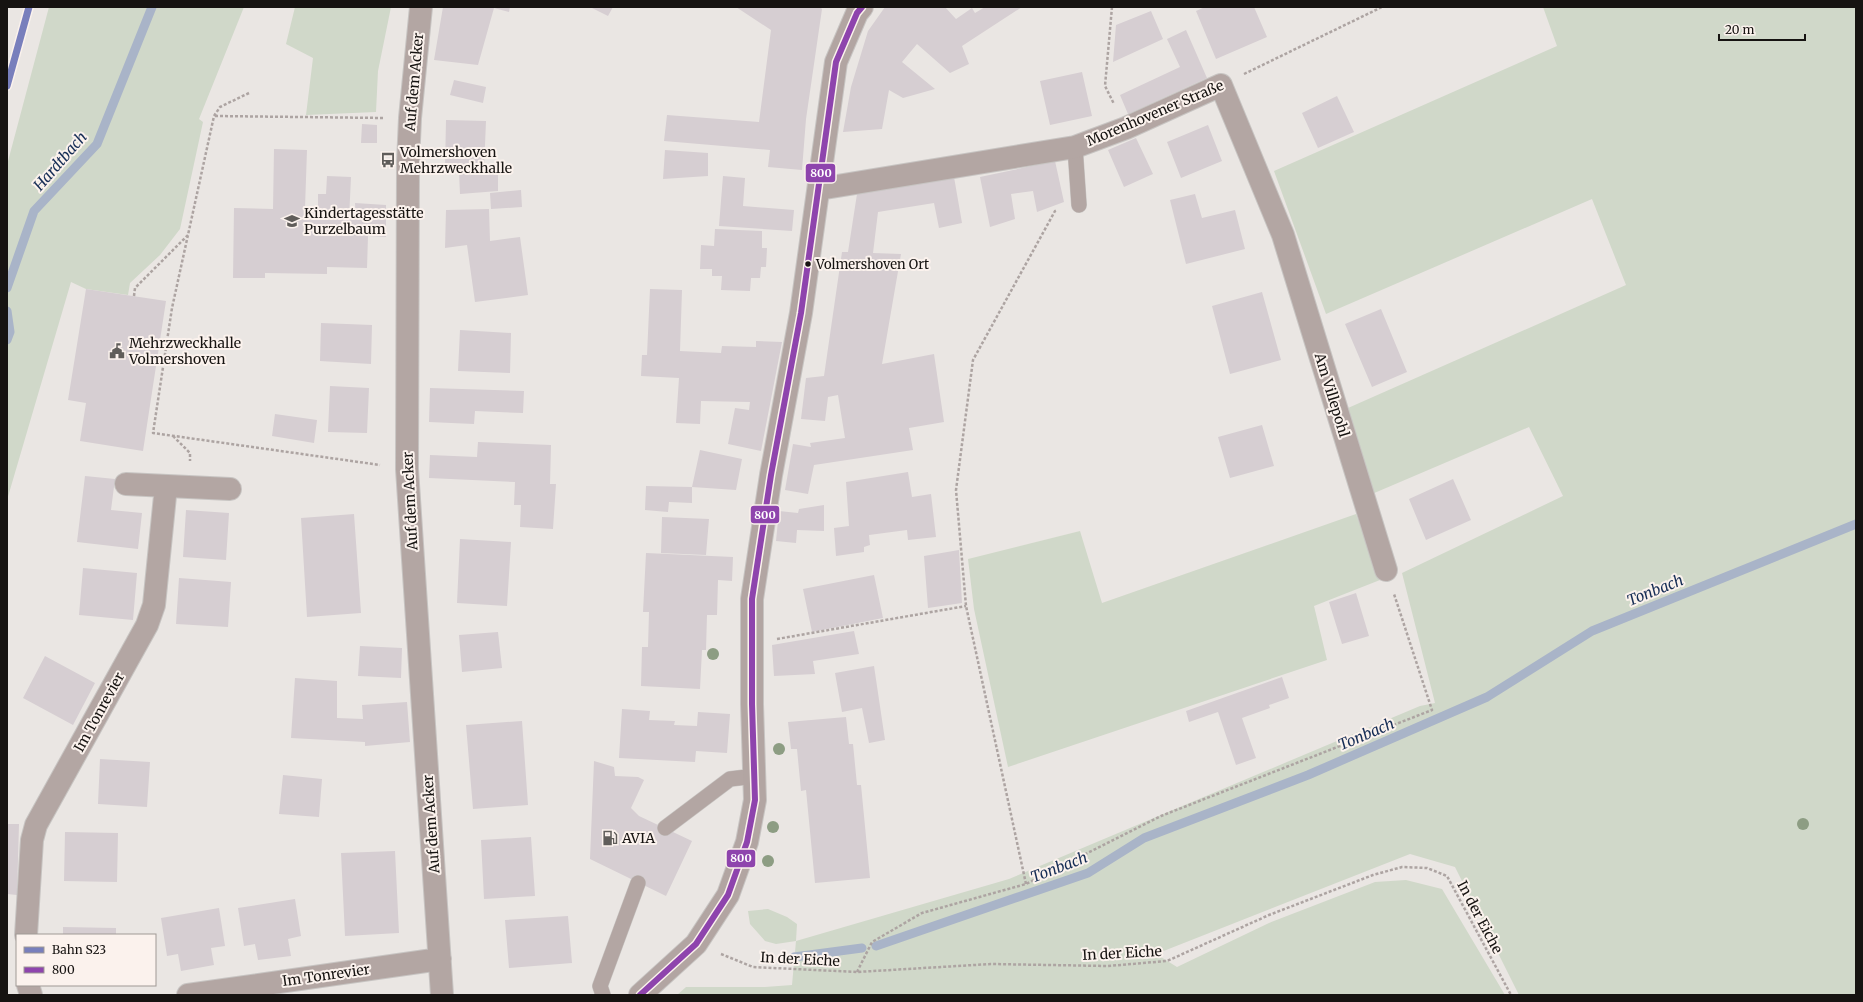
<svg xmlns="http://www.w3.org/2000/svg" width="1863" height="1002" font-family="Merriweather,serif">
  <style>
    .green { fill: #d0d8c9 }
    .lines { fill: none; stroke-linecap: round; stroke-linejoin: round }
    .stream { stroke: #a9b4c8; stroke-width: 9 }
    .building { fill: #d6ced2 }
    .lane-casing { stroke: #c7c4c2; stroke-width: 16 }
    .street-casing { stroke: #c7c4c2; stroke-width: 24 }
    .secondary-casing { stroke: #c7c4c2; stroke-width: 24 }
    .path { stroke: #ada4a2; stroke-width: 2.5; stroke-dasharray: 3 2; stroke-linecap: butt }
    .lane { stroke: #b3a6a3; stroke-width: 15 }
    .street { stroke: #b3a6a3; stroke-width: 22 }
    .secondary { stroke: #b2a5a2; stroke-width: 22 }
    .bus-1-casing { stroke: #fbf2ed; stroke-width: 9 }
    .bus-1 { stroke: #8e44ad; stroke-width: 6 }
    .rail-1-casing { stroke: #fbf2ed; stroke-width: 10 }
    .rail-1 { stroke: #787fbc; stroke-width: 7 }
    .tree { fill: #8d9d83 }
    .bus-dot { fill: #161311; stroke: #fbf2ed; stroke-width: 1.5 }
    .labels { text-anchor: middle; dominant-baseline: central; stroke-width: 4; stroke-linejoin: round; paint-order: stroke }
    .bus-label { font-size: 13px; fill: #161311; stroke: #fbf2ed; text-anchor: start }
    .street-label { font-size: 14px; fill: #161311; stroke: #fbf2ed }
    .poi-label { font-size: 14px; fill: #161311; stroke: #fbf2ed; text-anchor: start }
    .water-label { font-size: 15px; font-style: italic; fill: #162d55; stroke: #fbf2ed }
    .line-badge { stroke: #fbf2ed; stroke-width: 1.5 }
    .badge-label { font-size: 11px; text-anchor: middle; font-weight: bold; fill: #fff }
  </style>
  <rect width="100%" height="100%" fill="#eae6e3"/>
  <path class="green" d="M 49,7 L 244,7 L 199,119 L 203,122 L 180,229 L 160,255 L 130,283 L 128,295 L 86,289 L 71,282 L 7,500 L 7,165 Z
    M 295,7 L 391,7 L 378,71 L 376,112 L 306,115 L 313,58 L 286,44 Z
    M 1543,7 L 1856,7 L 1856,995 L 1519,995 L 1455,867 L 1410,854 L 1156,954 L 1177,967 L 1269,923 L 1375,882 L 1406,880 L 1442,889 L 1505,995 L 677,995 L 686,987 L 765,987 L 792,985 L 796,941 L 776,944 L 765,941 L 750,924 L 748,911 L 768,909 L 787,917 L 797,924 L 796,941 L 1009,879 L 1420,706 L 1435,703 L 1402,573 L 1563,496 L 1529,427 L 1372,494 L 1348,408 L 1626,285 L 1592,199 L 1326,314 L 1274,171 L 1557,46 Z
    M 1356,514 L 1380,580 L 1314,606 L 1327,660 L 1008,767 L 974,609 L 968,559 L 1080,531 L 1102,603 Z"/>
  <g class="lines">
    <path class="stream" d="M 7,288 L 34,211 L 97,144 L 152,7
      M 7,311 L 10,332 L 7,340
      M 876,946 L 1088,873 L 1144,838 L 1308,775 L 1487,697 L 1592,631 L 1856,524
      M 794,957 L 862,948"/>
  </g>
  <path class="building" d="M 443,7 L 510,7 L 509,12 L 494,8 L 478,65 L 434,60 Z
    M 590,7 L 613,7 L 608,16 Z
    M 736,7 L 820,7 L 822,9 L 806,119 L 802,170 L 768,167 L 770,150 L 664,141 L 667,115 L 759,122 L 771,30 Z
    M 885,7 L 945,7 L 956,19 L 972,8 L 975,13 L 985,7 L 1022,7 L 962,46 L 969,64 L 950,73 L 917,44 L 902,62 L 935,89 L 903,98 L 889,90 L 882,129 L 843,132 L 851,87 L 868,31 Z
    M 1205,7 L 1254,7 L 1267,37 L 1216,59 L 1196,11 Z
    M 1151,11 L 1163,39 L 1113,62 L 1116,25 Z
    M 1186,30 L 1207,78 L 1128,114 L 1120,95 L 1180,67 L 1167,39 Z
    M 1082,72 L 1092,116 L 1050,125 L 1040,81 Z
    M 454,80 L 486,87 L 483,103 L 450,95 Z
    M 1337,96 L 1354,132 L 1318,148 L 1302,113 Z
    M 446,120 L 486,121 L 484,169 L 445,168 Z
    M 362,124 L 377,125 L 377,143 L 361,143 Z
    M 1208,125 L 1222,161 L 1181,178 L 1167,142 Z
    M 1136,138 L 1153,174 L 1124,187 L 1108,150 Z
    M 274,149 L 307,150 L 305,208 L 318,209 L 318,194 L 326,194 L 327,176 L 351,177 L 349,219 L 356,219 L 355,203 L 386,205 L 386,237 L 368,236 L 367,268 L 327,267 L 327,274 L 265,273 L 265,278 L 233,278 L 234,208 L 273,209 Z
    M 665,150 L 708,153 L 708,176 L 663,179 Z
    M 1055,161 L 1064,202 L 1037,212 L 1033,191 L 1011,194 L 1015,219 L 990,227 L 980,177 Z
    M 459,172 L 498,172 L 498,191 L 460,194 Z
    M 723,176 L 745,178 L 743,206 L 794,210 L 792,231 L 719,226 Z
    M 954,177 L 962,223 L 939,228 L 934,203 L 878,212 L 873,253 L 901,254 L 882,364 L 934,354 L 944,422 L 909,428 L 913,450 L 814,465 L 808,494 L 785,490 L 793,444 L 811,447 L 810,443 L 845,438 L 838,395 L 828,397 L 825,421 L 801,419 L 806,378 L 824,376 L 842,252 L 848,252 L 857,194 Z
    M 521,190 L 522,207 L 491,209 L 490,193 Z
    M 1195,194 L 1202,218 L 1235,210 L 1245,249 L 1186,264 L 1170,200 Z
    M 489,209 L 490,241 L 520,237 L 528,295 L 475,302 L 467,245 L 445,248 L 446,210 Z
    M 715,229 L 762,231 L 762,248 L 767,248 L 766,267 L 761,267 L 760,278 L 751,278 L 750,291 L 721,290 L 722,276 L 712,276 L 712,269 L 700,269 L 701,245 L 714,246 Z
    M 86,289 L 166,301 L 143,451 L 80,441 L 86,403 L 68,400 Z
    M 650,289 L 682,290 L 680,351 L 721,353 L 722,346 L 756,347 L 756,341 L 782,342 L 761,451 L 728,444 L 735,408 L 749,410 L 750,402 L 701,401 L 700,424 L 676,423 L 679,378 L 641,376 L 642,355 L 647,355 Z
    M 1262,292 L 1281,360 L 1230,374 L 1212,306 Z
    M 1381,309 L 1407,372 L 1372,387 L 1345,324 Z
    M 321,323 L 372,325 L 371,364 L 320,361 Z
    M 460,330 L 511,333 L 510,373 L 458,371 Z
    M 330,386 L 369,388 L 367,433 L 328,432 Z
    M 430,388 L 524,391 L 523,413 L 475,411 L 474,424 L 429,422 Z
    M 275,414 L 317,420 L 314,443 L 272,436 Z
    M 1262,425 L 1274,466 L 1230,478 L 1218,437 Z
    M 478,442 L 551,445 L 550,484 L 556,484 L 553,529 L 520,527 L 521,505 L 514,505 L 515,482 L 429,478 L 430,455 L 477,457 Z
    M 700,450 L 742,459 L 736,490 L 692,487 Z
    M 908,472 L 912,497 L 931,494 L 936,537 L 908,540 L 907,530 L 869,535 L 870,545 L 864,547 L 864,552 L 836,556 L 834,528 L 849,526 L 846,482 Z
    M 85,476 L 115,479 L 111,510 L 142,513 L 138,549 L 77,542 Z
    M 1453,479 L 1471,520 L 1426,540 L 1409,499 Z
    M 646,486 L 692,487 L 692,503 L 669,502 L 668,512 L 645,510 Z
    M 824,505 L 824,531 L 797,530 L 796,543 L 776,541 L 779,511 L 798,513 L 799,509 Z
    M 186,510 L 229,513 L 226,560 L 183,557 Z
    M 354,514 L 361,613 L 307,617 L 301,518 Z
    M 662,517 L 709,519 L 706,555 L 661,553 Z
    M 460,539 L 511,542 L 507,606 L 457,603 Z
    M 959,550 L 962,603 L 928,608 L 924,556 Z
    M 646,553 L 733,557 L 732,581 L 718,580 L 717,615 L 707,615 L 706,650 L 702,650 L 700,689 L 641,686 L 642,647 L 648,647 L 649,612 L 643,612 Z
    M 83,568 L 137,573 L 133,620 L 79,615 Z
    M 874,575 L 883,618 L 812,632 L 803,589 Z
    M 179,578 L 231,582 L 228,627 L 176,624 Z
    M 1356,593 L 1369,636 L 1342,644 L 1329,602 Z
    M 854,631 L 859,654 L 813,661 L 815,674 L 774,676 L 772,645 Z
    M 498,632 L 502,668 L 462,672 L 459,635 Z
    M 360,646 L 402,648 L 401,678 L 358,676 Z
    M 45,656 L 95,683 L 73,725 L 23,698 Z
    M 874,666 L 885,740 L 869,743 L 862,708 L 842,712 L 835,673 Z
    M 1282,677 L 1289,698 L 1269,705 L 1270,708 L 1242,718 L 1256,758 L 1236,765 L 1218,712 L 1189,722 L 1186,711 Z
    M 295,678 L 337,681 L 337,718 L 363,719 L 362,705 L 407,702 L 410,742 L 365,746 L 365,742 L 291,738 Z
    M 622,709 L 650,711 L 649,720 L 675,721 L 674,725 L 697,726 L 698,712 L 730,714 L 727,753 L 696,751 L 695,762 L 619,758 Z
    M 846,717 L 849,744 L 853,744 L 857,785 L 861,785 L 870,878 L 815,883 L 806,790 L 801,791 L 797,749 L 791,749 L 788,722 Z
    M 522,721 L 528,805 L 473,809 L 466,725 Z
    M 100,759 L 150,762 L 147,807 L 98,804 Z
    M 594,761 L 614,767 L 615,776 L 638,777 L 644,780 L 631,808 L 639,816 L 692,841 L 666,896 L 590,859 Z
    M 283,775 L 322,779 L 319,817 L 279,814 Z
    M 7,824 L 19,824 L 17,895 L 7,894 Z
    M 65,832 L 118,833 L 117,882 L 64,881 Z
    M 531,837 L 535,896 L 484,899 L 481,840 Z
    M 395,851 L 399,933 L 345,936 L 341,853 Z
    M 295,899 L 301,936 L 288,939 L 291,956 L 258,960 L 255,944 L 244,946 L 238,908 Z
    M 219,908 L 225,946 L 211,948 L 214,965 L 181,971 L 178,954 L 167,956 L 161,918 Z
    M 568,916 L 572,963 L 509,968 L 505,920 Z
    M 63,927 L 116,928 L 116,935 L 63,935 Z"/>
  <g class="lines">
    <g class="lane-casing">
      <path id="lane" d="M 1075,147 L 1079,205
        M 665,828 L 730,779 L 755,776
        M 603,995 L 600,986 L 638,883"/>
    </g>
    <g class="street-casing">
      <path id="street" d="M 421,7 L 410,118 L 408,163 L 407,469 L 442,995
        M 819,189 L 1075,147 L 1126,128 L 1221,85 L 1283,235 L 1386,570
        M 126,484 L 230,489
        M 26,935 L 32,840 L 36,825 L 147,625 L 154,605 L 166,486
        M 28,985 L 31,995
        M 188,995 L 440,959"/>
    </g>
    <g class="secondary-casing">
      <path id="secondary" d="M 640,995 L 696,944 L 728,895 L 747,842 L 755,800 L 752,704 L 752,599 L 771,475 L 801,313 L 836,62 L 857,13 L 862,7"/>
    </g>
    <path class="path" d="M 1112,7 L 1105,86 L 1114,104
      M 1244,74 L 1382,7
      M 249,93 L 220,107 L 214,116 L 172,308 L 153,433 L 380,465
      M 215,116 L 384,118
      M 134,296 L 135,288 L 188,235
      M 173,436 L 190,453 L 190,461
      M 777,639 L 966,606
      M 1026,884 L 966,606 L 956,490 L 973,360 L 1055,211 L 1057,210
      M 721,954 L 753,967 L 857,972 L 991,964 L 1108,966 L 1167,961 L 1269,915 L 1373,875 L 1402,867 L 1427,868 L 1447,876 L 1511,995
      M 857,972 L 872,942 L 922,913 L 1026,884 L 1161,816 L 1432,710 L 1394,594"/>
    <use href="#lane" class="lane"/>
    <use href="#street" class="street"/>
    <use href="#secondary" class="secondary"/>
    <g class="bus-1-casing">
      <path id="bus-1" d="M 640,995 L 696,944 L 728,895 L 747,842 L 755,800 L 752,704 L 752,599 L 771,475 L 801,313 L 836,62 L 857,13 L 862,7"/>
    </g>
    <use href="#bus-1" class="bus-1"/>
    <g class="rail-1-casing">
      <path id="rail-1" d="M 7,86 L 29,7"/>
    </g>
    <use href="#rail-1" class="rail-1"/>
  </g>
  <g class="tree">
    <circle cx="713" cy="654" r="6"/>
    <circle cx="779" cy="749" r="6"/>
    <circle cx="1803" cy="824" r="6"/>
    <circle cx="773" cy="827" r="6"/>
    <circle cx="768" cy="861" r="6"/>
  </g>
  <defs>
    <g id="bus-bare" transform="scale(1.2)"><path d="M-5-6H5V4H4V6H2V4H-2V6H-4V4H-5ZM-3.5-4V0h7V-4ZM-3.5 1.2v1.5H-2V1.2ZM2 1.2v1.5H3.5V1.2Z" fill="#605d5a" stroke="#fbf2ed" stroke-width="2.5" paint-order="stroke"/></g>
    <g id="school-bare" transform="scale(1.2)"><path d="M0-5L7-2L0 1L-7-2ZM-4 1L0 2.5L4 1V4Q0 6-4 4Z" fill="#605d5a" stroke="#fbf2ed" stroke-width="2.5" paint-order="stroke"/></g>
    <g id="civic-bare" transform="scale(1.2)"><path d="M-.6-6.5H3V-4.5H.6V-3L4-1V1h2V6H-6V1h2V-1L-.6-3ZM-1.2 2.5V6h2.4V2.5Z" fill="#605d5a" stroke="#fbf2ed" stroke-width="2.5" paint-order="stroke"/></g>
    <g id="fuel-bare" transform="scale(1.2)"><path d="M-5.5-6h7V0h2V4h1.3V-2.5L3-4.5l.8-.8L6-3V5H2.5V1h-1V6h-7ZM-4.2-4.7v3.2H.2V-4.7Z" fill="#605d5a" stroke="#fbf2ed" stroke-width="2.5" paint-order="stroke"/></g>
  </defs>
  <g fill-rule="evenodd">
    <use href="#bus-bare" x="388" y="160"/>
    <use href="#school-bare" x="292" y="221"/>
    <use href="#civic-bare" x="117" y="351"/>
    <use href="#fuel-bare" x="610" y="838"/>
  </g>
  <circle class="bus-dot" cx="808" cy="264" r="3.5"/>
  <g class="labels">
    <g class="bus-label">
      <text x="816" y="264">Volmershoven Ort</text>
    </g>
    <g class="street-label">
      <text transform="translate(414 82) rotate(-85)">Auf dem Acker</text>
      <text transform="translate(1155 113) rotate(-23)">Morenhovener Straße</text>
      <text transform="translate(1332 395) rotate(73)">Am Villepohl</text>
      <text transform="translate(410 501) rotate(-93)">Auf dem Acker</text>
      <text transform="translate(99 712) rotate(-61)">Im Tonrevier</text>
      <text transform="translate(431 824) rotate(-94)">Auf dem Acker</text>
      <text transform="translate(1480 917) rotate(62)">In der Eiche</text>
      <text transform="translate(1122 953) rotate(-3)">In der Eiche</text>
      <text transform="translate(800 959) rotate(3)">In der Eiche</text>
      <text transform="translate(326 975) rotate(-8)">Im Tonrevier</text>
    </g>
    <g class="poi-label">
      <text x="400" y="152">Volmershoven<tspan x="400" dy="16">Mehrzweckhalle</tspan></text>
      <text x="304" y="213">Kindertagesstätte<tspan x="304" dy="16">Purzelbaum</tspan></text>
      <text x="129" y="343">Mehrzweckhalle<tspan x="129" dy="16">Volmershoven</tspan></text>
      <text x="622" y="838">AVIA</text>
    </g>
    <g class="water-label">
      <text transform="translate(60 161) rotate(-49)">Hardtbach</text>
      <text transform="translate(1655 590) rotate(-22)">Tonbach</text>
      <text transform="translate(1366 734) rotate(-23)">Tonbach</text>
      <text transform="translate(1059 867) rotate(-21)">Tonbach</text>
    </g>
  </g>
  <g class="line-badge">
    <rect x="805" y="163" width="31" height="20" rx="4" fill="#8e44ad"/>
    <rect x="750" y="505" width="30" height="19" rx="4" fill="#8e44ad"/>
    <rect x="726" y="849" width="30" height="19" rx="4" fill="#8e44ad"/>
  </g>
  <g class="badge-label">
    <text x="821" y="177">800</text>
    <text x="765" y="519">800</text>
    <text x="741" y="862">800</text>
  </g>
  <rect width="1863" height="1002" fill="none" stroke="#161311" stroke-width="16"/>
  <rect x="16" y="934" width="140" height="52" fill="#fbf2ed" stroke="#9f9995"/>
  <rect x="24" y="947" width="20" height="6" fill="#787fbc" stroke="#9f9995"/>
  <text x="52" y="954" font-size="12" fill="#161311">Bahn S23</text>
  <rect x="24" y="967" width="20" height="6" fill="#8e44ad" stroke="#9f9995"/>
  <text x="52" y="974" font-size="12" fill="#161311">800</text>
  <path d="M1719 34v6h86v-6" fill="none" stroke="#161311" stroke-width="2"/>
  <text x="1725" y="34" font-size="12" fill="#161311" stroke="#fbf2ed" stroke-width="3" paint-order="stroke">20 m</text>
</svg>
